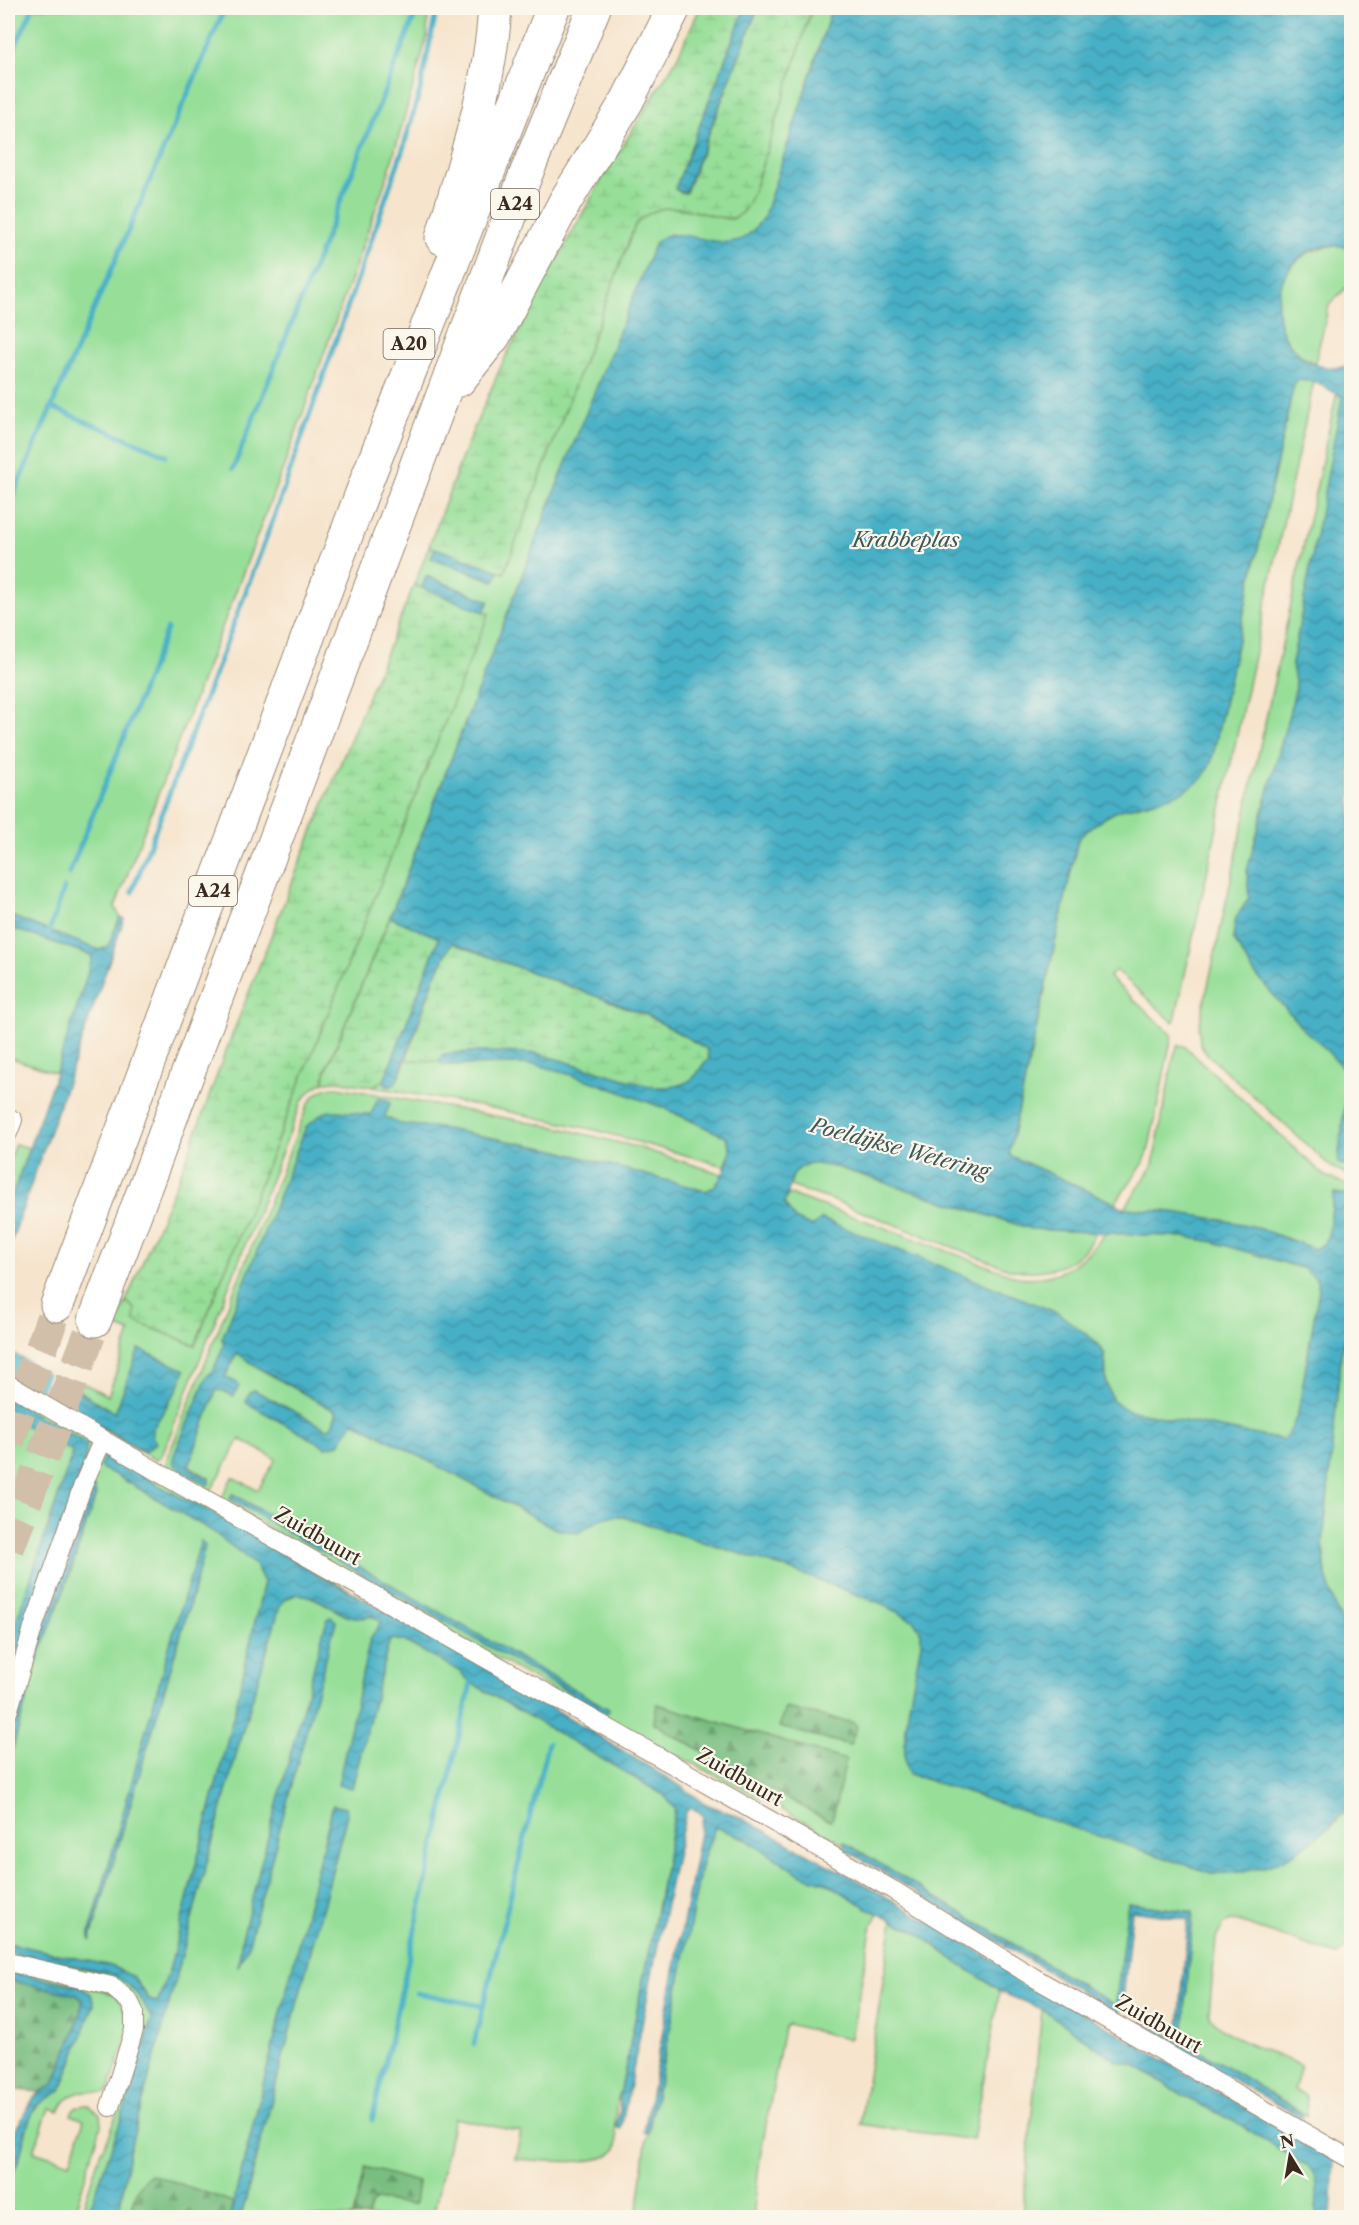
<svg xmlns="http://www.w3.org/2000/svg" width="1359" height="2225" font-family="'Libre Caslon Text',serif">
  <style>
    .grass { fill: #97df99; stroke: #69845c; stroke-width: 1.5; fill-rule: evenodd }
    .forest { fill: url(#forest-firs); stroke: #5a7450; stroke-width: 1.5 }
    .wetland { fill: url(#wetland-marsh); stroke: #69845c; stroke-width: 1.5 }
    .water { fill: url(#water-waves); stroke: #416d72; stroke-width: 1.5; fill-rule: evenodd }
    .pier { fill: #f6e4cc }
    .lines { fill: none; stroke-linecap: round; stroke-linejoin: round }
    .stream { stroke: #47b0c6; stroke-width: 5 }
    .motorway-tunnel { stroke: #d1bfa9; stroke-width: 33; stroke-dasharray: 33 16; stroke-linecap: butt }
    .minor-casing { stroke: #988775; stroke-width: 20 }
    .motorway-casing { stroke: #988775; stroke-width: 35 }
    .minor { stroke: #fff; stroke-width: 18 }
    .motorway { stroke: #fff; stroke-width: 33 }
    .labels { text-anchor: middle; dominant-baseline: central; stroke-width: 4.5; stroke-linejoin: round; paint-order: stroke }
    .shield { fill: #fbf7ec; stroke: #75685c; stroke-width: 1.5 }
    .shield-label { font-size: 18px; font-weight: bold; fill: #3b2a1e }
    .street-label { font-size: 20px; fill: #3b2a1e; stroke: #fbf7ec }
    .water-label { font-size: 21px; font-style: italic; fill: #3f5959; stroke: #fbf7ec }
  </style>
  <defs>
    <pattern id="forest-firs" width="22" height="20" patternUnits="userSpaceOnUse" patternTransform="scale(1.5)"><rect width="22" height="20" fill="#79be81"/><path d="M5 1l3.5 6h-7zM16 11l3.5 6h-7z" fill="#649b69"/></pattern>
    <pattern id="wetland-marsh" width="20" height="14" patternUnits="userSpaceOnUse" patternTransform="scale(1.5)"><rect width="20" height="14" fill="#97df99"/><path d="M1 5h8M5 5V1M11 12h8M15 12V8" fill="none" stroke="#83c083"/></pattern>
    <pattern id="water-waves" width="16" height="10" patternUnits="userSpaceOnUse" patternTransform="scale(1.5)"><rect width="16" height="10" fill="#47b0c6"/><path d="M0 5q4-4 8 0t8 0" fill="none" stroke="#3c8fa0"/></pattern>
  </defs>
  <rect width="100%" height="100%" fill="#fbf7ec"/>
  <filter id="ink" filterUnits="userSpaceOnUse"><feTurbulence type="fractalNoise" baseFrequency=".0167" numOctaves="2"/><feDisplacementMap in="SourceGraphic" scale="12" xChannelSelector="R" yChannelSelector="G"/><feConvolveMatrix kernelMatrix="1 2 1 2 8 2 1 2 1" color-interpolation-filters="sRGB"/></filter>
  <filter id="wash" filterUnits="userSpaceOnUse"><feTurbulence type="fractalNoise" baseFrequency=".008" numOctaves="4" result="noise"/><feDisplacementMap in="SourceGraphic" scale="24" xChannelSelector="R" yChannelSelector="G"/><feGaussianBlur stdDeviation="1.35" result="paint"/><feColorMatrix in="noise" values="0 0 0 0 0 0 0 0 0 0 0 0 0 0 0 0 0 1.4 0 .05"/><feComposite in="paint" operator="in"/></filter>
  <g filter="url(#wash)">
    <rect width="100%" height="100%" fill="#f6e4cc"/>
    <path class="grass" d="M 8,8 L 428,8 L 427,37 L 389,171 L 285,463 L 115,907 L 120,917 L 108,947 L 99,950 L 8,915 Z
      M 812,8 L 832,8 L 764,217 C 759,223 754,230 748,235 C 728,251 692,238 670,234 L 655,243 L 559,480 L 390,917 L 325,1072 L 324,1082 L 313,1088 L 302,1101 L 162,1455 L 155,1460 L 58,1404 L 58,1399 L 61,1403 L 145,1452 L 152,1436 L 153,1428 L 178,1388 L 115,1413 L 73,1387 L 65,1384 C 77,1375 96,1391 108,1396 L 130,1332 L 115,1326 L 126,1301 L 135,1309 L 135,1321 L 195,1345 L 488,613 L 484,612 L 488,601 L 427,576 L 422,588 L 414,585 L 429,546 L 435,548 L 432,558 L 494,581 L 499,571 L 504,573 L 635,225 L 644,215 L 658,209 L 670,207 L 696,211 L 755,187 Z
      M 1341,245 L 1351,247 L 1351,283 L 1329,305 L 1315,363 C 1270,345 1263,281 1306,254 C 1317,248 1329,246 1341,245 Z
      M 1298,380 L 1314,381 L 1175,1020 L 1173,1022 L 1116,970 L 1109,977 L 1172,1035 L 1148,1152 L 1143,1164 L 1115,1203 L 1011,1156 L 1009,1153 L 1078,839 L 1092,825 L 1117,811 L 1155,801 L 1219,727 L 1294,384 Z
      M 1337,392 L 1342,397 L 1340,411 L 1292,664 L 1296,688 L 1247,871 L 1249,898 L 1236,918 L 1233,938 L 1252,970 L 1303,1029 L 1319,1042 L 1349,1074 L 1338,1163 L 1351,1168 L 1351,1177 L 1331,1167 L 1205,1052 L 1200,1044 L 1199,1027 Z
      M 8,927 L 91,955 L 93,959 L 56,1073 L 8,1057 Z
      M 1178,1045 L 1184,1046 L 1325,1176 L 1351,1186 L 1351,1195 L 1334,1193 L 1328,1237 L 1324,1244 L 1314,1249 C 1250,1222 1193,1213 1125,1208 L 1153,1165 L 1174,1055 Z
      M 406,1060 L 439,1061 L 443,1065 L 535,1064 L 594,1082 L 664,1108 L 726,1137 C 733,1148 729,1155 725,1166 L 595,1130 L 497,1109 L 374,1087 L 379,1082 L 384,1081 L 390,1087 L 398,1078 Z
      M 337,1087 L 560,1128 L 640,1148 L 722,1174 C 719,1184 715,1188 705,1191 L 551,1149 L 440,1128 L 400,1124 L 385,1118 L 387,1100 L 378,1098 L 371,1114 L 360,1115 L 353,1113 L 306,1127 L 222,1339 L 224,1344 L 213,1372 L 208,1374 L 173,1458 L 181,1470 L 207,1485 L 210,1479 L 189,1465 L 216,1391 L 237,1383 L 225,1377 L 237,1353 L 262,1370 L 337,1412 L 332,1426 L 327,1429 L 254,1390 L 250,1392 L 246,1399 L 247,1403 L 326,1447 L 339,1444 L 353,1421 L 556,1529 L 578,1533 L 598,1520 L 614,1514 L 788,1569 L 883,1604 L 914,1621 L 921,1632 L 921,1644 L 904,1744 L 1214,1874 L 1256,1869 L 1331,1827 L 1351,1805 L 1351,1944 L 1337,1955 L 1239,1922 L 1231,1921 L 1224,1924 L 1216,1938 L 1209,2013 C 1217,2036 1277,2055 1301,2065 L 1294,2090 L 1306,2096 L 1307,2116 L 1182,2040 L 1193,1912 L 1128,1903 L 1116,2003 L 1114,2005 C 955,1909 797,1809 628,1733 L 224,1502 L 222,1498 L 232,1477 L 258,1490 L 276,1459 L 240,1439 L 212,1489 L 207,1492 L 166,1467 L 167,1459 L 307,1107 C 314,1093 322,1088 337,1087 ZM 233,1494 L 607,1714 L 230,1499 ZM 657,1704 L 845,1760 L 830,1821 L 671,1734 L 654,1723 Z
      M 15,1144 L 29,1148 L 8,1207 L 8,1165 Z
      M 810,1163 L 836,1167 L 1031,1229 L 1095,1232 C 1080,1269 1043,1275 1009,1269 L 832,1200 L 790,1186 C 793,1172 797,1167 810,1163 Z
      M 788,1194 L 880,1226 L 1017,1277 C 1060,1282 1081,1263 1106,1233 L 1186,1237 L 1214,1242 L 1302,1268 L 1316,1278 L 1319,1289 L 1298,1413 L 1292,1428 L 1283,1440 L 1126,1410 L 1112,1399 L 1106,1382 L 1105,1354 L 1094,1340 L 822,1219 L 812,1227 L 795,1219 L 784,1204 Z
      M 1351,1322 L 1351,1644 L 1335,1606 L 1326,1576 L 1323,1543 L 1341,1354 Z
      M 8,1390 L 92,1443 L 80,1485 L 87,1444 L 8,1398 Z
      M 8,1415 L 73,1452 L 8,1646 Z
      M 109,1450 L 360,1596 L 318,1575 L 241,1528 L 158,1485 L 113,1456 L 101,1468 L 116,1475 L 212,1531 L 255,1564 L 264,1582 L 234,1714 L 170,1967 L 161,1996 L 156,2002 L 150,2000 L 132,1976 L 111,1966 L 8,1943 L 8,1764 L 39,1656 L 66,1585 L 96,1495 L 94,1488 L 87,1487 L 96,1461 ZM 200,1544 L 205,1546 L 193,1593 L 90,1941 L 90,1932 Z
      M 298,1594 C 323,1597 333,1613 352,1618 C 363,1620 370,1613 380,1620 L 379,1626 L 370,1639 L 339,1785 L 352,1788 L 389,1642 L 393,1639 L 404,1641 L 461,1672 L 468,1681 L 664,1795 L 675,1809 L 664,1874 L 621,2090 C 615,2102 615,2119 616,2132 C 617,2136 618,2142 617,2146 C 613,2169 533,2160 515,2159 L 521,2132 L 454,2118 L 433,2217 L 367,2217 L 371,2204 L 376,2200 L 412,2205 L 365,2167 L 353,2217 L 241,2217 L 347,1814 L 333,1806 L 230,2217 L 229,2217 L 232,2202 L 140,2185 L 129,2217 L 112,2218 L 120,2205 L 129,2152 L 242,1733 L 280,1606 L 286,1599 Z
      M 715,1827 L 744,1838 L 802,1875 L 827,1883 L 878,1913 L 872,1924 L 851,2038 L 847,2039 L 788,2024 L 784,2028 L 760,2157 L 753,2217 L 637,2218 L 646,2142 L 673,2016 L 697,1883 L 702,1862 Z
      M 893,1921 L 917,1932 L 960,1965 L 997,1988 L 999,1994 L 973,2140 L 860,2124 Z
      M 8,1952 L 113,1975 C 132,1984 142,2000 152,2019 L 119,2126 L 87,2217 L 80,2217 L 101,2150 C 122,2124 129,2037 135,2002 L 8,1957 Z
      M 8,1966 L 116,1994 L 131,2024 L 108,2092 C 102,2094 100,2092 94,2091 C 79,2089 65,2097 59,2111 L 49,2108 L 34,2151 L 70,2163 L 84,2120 L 71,2115 C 74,2107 79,2105 88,2105 L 100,2114 L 101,2126 L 73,2217 L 30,2217 L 8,2210 L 8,2186 L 20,2156 L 30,2117 L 41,2101 L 61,2090 L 93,2005 L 54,1982 L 8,1971 Z
      M 1042,2009 L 1117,2061 L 1134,2065 L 1193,2101 L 1241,2125 L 1307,2166 C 1322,2177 1316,2201 1316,2217 L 1022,2218 Z"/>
    <path class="forest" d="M 657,1704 L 846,1760 L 833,1817 L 830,1821 L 825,1819 L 671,1734 L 654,1722 Z
      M 785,1708 L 855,1723 L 857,1727 L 850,1745 L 779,1727 Z
      M 8,1980 L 77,1995 L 83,2001 L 77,2025 L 54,2084 L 40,2092 L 8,2089 Z
      M 365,2167 L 418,2182 L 415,2203 L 412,2205 L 376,2200 L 371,2205 L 367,2217 L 353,2217 Z
      M 151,2174 L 233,2202 L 229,2217 L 129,2217 C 134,2202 136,2182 151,2174 Z"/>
    <path class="wetland" d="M 700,8 L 745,8 L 675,189 L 681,193 L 686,193 L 758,8 L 812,8 L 755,187 C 749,201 746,213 732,219 C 696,216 665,192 635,225 L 504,573 L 429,546 L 466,447 L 502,364 L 539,292 L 598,186 L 676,60 Z
      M 414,585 L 489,613 L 195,1345 L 134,1321 L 135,1309 L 126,1301 L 184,1165 L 224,1056 L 304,852 Z
      M 390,917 L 439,938 L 384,1081 L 379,1082 L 374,1087 L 338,1081 L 324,1082 L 325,1073 Z
      M 452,943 L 647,1015 L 707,1049 L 709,1059 C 701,1064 700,1072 693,1078 C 684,1087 664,1088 652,1087 L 536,1053 L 470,1052 L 444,1054 L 439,1061 L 406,1060 L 435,976 Z"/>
    <path class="water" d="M 745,8 L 758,8 L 685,193 L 675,189 Z
      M 832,8 L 1351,8 L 1351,247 C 1253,229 1254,385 1351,366 L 1351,1168 L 1338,1163 L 1348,1074 L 1319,1042 L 1303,1029 L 1252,970 L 1233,938 L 1236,918 L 1249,898 L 1247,871 L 1296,688 L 1292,664 L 1342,397 C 1337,392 1334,393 1328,389 C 1317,382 1312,381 1298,380 L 1294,384 L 1219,727 C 1216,740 1214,759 1207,771 C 1191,800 1142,800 1115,812 C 1101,819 1089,828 1078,839 L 1009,1153 L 1011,1156 L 1125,1208 L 1173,1212 L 1223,1220 L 1252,1226 L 1314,1249 L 1324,1244 L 1328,1237 L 1334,1193 L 1351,1195 L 1351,1322 L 1341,1354 L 1323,1543 L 1326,1576 L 1335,1606 L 1351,1644 L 1351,1805 C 1325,1832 1294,1861 1256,1869 C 1242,1873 1228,1873 1214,1874 L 909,1774 C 896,1753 916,1670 921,1644 L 921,1632 L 914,1621 L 883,1604 L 788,1569 L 625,1517 C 607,1512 593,1523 578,1533 L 556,1529 L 354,1421 L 339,1444 L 326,1447 L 247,1403 L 246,1399 L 250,1392 L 254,1390 L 327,1429 L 332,1426 L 337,1412 L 262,1370 L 237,1353 L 225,1377 L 237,1383 L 239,1386 L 234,1396 L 221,1390 L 216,1391 L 189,1465 L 190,1468 L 210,1479 L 209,1484 L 207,1485 L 174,1465 L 173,1458 L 208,1374 L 213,1372 L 224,1344 L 222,1339 L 306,1127 C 311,1123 316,1118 322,1114 C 336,1106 356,1116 371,1114 L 378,1098 L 387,1100 L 390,1103 L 385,1117 L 400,1124 L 440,1128 L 551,1149 L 705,1191 C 722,1186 727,1165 731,1149 L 726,1137 L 664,1108 L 594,1082 L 535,1064 L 443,1065 L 440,1063 L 440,1058 L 444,1054 L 470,1052 L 536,1053 L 652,1087 C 664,1088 684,1087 693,1078 C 700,1072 701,1064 709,1059 L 707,1049 L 647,1015 L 452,943 L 435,976 L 398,1078 L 394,1085 L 387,1086 L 384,1081 L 439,938 L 390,917 L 559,480 L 655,243 C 677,219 720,257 748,235 C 754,230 759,223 764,217 ZM 810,1163 L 836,1167 L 1031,1229 L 1186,1237 L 1214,1242 L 1302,1268 L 1316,1278 L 1319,1289 L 1298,1413 L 1292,1428 L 1283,1440 L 1126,1410 L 1112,1399 L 1106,1382 L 1105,1355 L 1094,1340 L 1058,1313 L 822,1219 L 812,1227 L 795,1219 L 784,1203 C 793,1184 787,1171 810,1163 Z
      M 435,548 L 499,571 L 495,581 L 431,558 Z
      M 426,576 L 489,601 L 484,612 L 422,588 Z
      M 8,915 L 99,950 L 108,947 L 120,917 L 124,919 L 8,1251 L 8,1207 L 56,1073 L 92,959 L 91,955 L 8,927 Z
      M 139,1349 L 185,1370 L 178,1388 L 153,1428 L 152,1436 L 156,1443 L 145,1452 L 61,1403 L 58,1399 L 8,1373 L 8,1355 L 11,1356 L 16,1355 L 115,1413 Z
      M 8,1398 L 87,1444 L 85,1459 L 8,1686 L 8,1646 L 73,1452 L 8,1415 Z
      M 108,1455 L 158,1485 L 241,1528 L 318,1575 L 442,1640 L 682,1787 L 706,1804 L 737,1816 L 859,1881 L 1334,2160 L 1331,2217 L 1316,2217 C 1316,2201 1322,2177 1307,2166 L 1241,2125 L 1193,2101 L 1134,2065 L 1117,2061 L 1042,2009 L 998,1991 L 997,1988 L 960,1965 L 917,1932 L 867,1908 L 827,1883 L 802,1875 L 744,1838 L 715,1827 L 702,1862 L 673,2016 L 648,2133 L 644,2132 L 703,1817 L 700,1812 L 690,1808 L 686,1812 L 672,1874 L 621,2129 L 616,2127 L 620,2110 L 619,2096 L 621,2090 L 664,1874 L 675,1809 L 664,1795 L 468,1681 L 461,1672 L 404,1641 L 393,1639 L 389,1642 L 352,1788 L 338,1785 L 370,1639 L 381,1622 L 373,1616 C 366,1616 357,1620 350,1617 C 329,1608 298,1578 280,1606 L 242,1733 L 129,2152 L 120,2205 L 112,2217 L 87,2217 L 119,2126 L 152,2019 C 141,1998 130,1981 107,1973 L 8,1952 L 8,1943 L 111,1966 L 132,1976 L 150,2000 L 154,2002 L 158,2001 L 170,1967 L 234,1714 L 264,1582 L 255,1564 L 212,1531 L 116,1475 L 101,1468 L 100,1466 L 104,1457 Z
      M 94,1488 L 96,1495 L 66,1585 L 39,1656 L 8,1764 C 7,1707 36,1651 56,1598 C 69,1562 80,1525 92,1489 Z
      M 232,1494 L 609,1709 L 607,1714 L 230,1499 Z
      M 201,1541 L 205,1546 L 193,1593 L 90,1941 L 90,1932 L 169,1647 Z
      M 331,1617 L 336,1621 L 249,1943 L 238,1967 L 242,1938 L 258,1875 L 324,1629 L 328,1619 Z
      M 333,1805 L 345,1808 L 347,1814 L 241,2217 L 230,2217 Z
      M 844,1842 L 1114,2005 L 1116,2003 L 1128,1903 L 1193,1912 L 1183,2040 L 1302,2113 L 1302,2118 L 1135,2025 L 1137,2021 L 1178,2039 L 1188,1919 L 1132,1911 L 1122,2009 L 1119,2014 L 843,1848 Z
      M 8,1971 L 78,1986 L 91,1994 L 94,2005 L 61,2090 L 36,2106 L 26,2129 L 20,2156 L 8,2186 L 8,2151 L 17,2127 L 34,2097 L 54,2084 L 77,2025 L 83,2001 L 77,1995 L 8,1980 Z"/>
    <path class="pier" d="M 49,1373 L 64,1382 L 57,1400 L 42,1391 Z"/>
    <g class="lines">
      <path class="stream" d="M 8,61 L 33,8
        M 51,407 L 166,455
        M 233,469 L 418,8
        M 8,507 L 225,8
        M 69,874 L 167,629
        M 132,892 L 274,517 L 404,146 L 420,90 L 437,8
        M 48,935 L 64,888
        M 417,1993 L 483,2006
        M 474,2044 L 548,1743
        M 372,2120 L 471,1683"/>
    </g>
  </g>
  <g filter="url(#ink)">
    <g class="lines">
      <path class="motorway-tunnel" d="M 8,1441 L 57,1305
        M 8,1548 L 95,1320"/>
      <g class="minor-casing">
        <path id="minor" d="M 8,1133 L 13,1120
          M 8,1384 L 156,1471 L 893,1890 L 1033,1977 L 1352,2160
          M 8,1712 L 34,1625 L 83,1485 L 103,1439
          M 8,1962 L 111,1986 L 129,2001 L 134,2011 L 134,2030 L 110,2107"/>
      </g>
      <g class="motorway-casing">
        <path id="motorway" d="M 442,238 C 465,162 490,87 495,8
          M 459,380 L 494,336 L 566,200 L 627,101 L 674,8
          M 57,1305 L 368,477 L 553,8
          M 95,1320 L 526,174 L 594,8"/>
      </g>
      <use href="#minor" class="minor"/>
      <use href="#motorway" class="motorway"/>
    </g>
  </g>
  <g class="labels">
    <g class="shield">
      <rect x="491" y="189" width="48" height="30" rx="4.5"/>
      <rect x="383.5" y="329" width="51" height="30" rx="4.5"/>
      <rect x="189" y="876" width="48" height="30" rx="4.5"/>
    </g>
    <g class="shield-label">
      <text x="515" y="204">A24</text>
      <text x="409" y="344">A20</text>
      <text x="213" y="891">A24</text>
    </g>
    <g class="street-label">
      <text transform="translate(318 1536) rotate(30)">Zuidbuurt</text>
      <text transform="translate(740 1777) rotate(30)">Zuidbuurt</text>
      <text transform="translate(1159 2024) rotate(30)">Zuidbuurt</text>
    </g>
    <g class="water-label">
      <text x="906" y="539">Krabbeplas</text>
      <text transform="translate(900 1148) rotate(15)">Poeldijkse Wetering</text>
    </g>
  </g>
  <rect width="1359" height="2225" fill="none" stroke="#fbf7ec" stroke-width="30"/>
  <g transform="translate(1290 2156) rotate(349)" stroke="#fbf7ec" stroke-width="4.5" paint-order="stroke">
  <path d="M0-4.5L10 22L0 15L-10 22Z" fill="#3b2a1e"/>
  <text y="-9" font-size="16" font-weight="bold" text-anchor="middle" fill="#3b2a1e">N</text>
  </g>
</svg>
